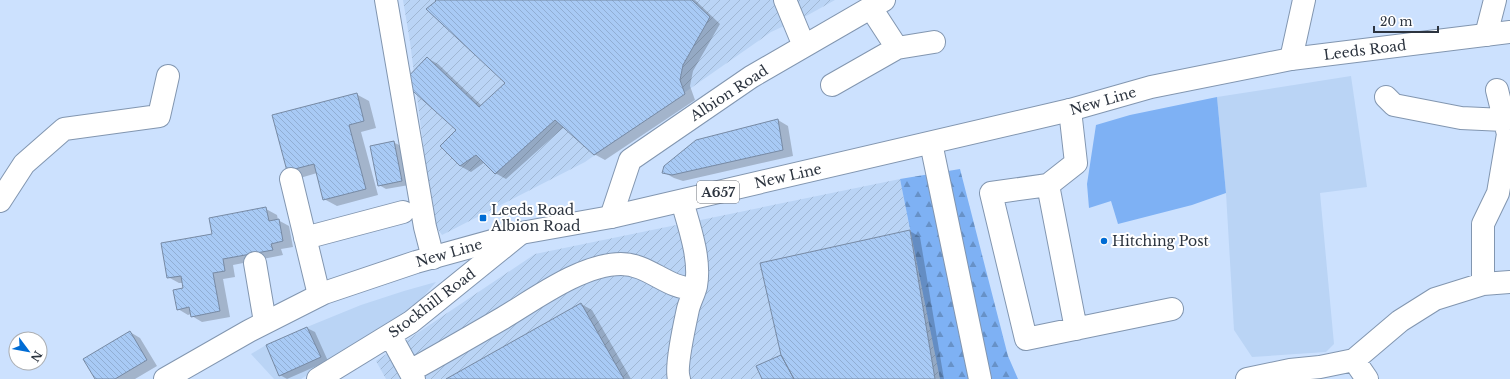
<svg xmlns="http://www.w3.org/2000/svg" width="1510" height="379" font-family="'Libre Baskerville',serif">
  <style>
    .built { fill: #bad4f5 }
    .industrial { fill: url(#industrial-furrows) }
    .green { fill: #7eb1f4 }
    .forest { fill: url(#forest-firs) }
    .shadow { fill: #0003 }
    .building { fill: url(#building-back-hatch); stroke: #778aa4 }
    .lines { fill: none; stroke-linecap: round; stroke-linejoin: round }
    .minor-casing { stroke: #8296b0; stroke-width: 24 }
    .major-casing { stroke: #8296b0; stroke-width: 24 }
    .minor { stroke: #fff; stroke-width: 22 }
    .major { stroke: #fff; stroke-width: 22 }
    .poi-dot { fill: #006cd4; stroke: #fff; stroke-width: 1.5 }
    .labels { text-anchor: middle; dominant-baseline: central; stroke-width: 4; stroke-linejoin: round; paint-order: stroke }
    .shield { fill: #fff; stroke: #6b7179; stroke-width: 1 }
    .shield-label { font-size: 13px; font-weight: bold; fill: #2c343f }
    .street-label { font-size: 14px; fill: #2c343f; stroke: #fff }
    .poi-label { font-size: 14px; fill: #2c343f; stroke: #fff; text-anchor: start }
  </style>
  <defs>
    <pattern id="industrial-furrows" width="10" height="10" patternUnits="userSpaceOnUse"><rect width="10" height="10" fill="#bad4f5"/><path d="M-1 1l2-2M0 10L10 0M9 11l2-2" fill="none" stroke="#a0b7d3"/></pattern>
    <pattern id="forest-firs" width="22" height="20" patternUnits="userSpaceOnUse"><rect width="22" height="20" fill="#7eb1f4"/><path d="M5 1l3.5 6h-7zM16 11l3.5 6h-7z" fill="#6791c7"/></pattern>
    <pattern id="building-back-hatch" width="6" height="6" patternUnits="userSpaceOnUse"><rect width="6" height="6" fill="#a8caf5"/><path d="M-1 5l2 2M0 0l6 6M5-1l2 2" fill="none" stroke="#91aed3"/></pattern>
  </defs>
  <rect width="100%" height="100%" fill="#cce1fe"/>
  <path class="built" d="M 1351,76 L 1367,187 L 1320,193 L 1334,344 L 1326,352 L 1252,357 L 1234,330 L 1226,193 L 1217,97 Z
    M 436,282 L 417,304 L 301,379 L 274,379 L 251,354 L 266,345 L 307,327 L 361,305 L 404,291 Z"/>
  <path class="industrial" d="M 403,0 L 835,0 L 808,15 L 771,32 L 585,162 L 442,235 L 433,222 L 410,42 Z
    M 900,179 L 940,379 L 386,379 L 376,361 L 535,254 Z"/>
  <path class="green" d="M 1217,97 L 1226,193 L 1192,205 L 1118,224 L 1111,201 L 1089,208 L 1087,184 L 1096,125 L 1130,115 Z"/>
  <path class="forest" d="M 960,169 L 1008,356 L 1018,379 L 940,379 L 900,179 Z"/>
  <path class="shadow" d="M 436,0 L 695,0 L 720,24 L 693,71 L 690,86 L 695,100 L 605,160 L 594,154 L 564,127 L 506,179 L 495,173 L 485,162 L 471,172 L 460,166 L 457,130 L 427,58 L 438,64 L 482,106 L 507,83 Z
    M 356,94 L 369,101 L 376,128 L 361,132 L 378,195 L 337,206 L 324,199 L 317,173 L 300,178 L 288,171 Z
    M 778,120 L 788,126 L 793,156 L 683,181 L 674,178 L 663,172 Z
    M 393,142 L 401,146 L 409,185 L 386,189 L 379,185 Z
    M 266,209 L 277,215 L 278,220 L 289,226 L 293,247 L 281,249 L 283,255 L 233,265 L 235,277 L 223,279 L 230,317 L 202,322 L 192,316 L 191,314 L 188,315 L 178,309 L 184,289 L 183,283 L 179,283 L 168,277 L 213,234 Z
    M 910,231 L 920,237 L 944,379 L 764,379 L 783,355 Z
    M 581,304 L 592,310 L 631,379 L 448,379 Z
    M 307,328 L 315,332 L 328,361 L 287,379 L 280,375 L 267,346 Z
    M 130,332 L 140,338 L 157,366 L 135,379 L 96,379 Z"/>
  <path class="building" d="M 435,0 L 692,0 L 710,17 L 683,65 L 680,80 L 685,94 L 594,155 L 555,120 L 495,174 L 476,155 L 460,166 L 440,146 L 456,130 L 403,82 L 427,57 L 479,107 L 505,83 L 426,9 L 436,1 Z
    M 357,93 L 364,121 L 349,125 L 366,189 L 323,200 L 314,164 L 287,171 L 272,115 Z
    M 778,119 L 783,150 L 672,175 L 662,173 L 664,166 L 696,140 Z
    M 394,141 L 402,181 L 378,186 L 370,146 Z
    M 266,207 L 269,221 L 279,219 L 283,241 L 271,244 L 273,250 L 223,259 L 225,271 L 213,273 L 220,311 L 191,317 L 189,307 L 177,310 L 173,290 L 183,288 L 181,276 L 167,278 L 161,243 L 212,234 L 209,218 Z
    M 910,230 L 935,379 L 794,379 L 781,355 L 760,263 Z
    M 581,303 L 624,379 L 446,379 Z
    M 307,327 L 321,357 L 279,376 L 266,345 Z
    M 130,331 L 147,360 L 115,379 L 95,379 L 83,359 Z
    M 781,355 L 794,379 L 762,379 L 756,366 Z"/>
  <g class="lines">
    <g class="minor-casing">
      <path id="minor" d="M 386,0 L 425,227 L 433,258
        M 785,0 L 804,46
        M 871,8 L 897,48
        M 1486,35 L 1495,0
        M 1291,59 L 1304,0
        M 832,85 L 897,48 L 934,42
        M 1386,97 L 1394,105 L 1461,118 L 1504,120
        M 1070,110 L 1076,163 L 1048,185 L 991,193 L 1026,339 L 1172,309
        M 931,143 L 980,379
        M 291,179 L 319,295
        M 1048,185 L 1076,329
        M 0,201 L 24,164 L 64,129 L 159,116 L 168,76
        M 611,217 L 630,160 L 751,77 L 884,0
        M 305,238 L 403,212
        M 255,263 L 265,322
        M 1483,284 L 1483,224 L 1498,193 L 1508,134 L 1497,90
        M 390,335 L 414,379
        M 1354,360 L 1367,379
        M 410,371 C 441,354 472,336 503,318 C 535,299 582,264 621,264 C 649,264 667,289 695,289
        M 318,379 L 411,322 L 521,233
        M 679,379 C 675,368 685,323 688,309 C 690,301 694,294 696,286 C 701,259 689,226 682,201
        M 1247,379 L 1290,370 L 1320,367 L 1354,360 L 1400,321 L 1435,299 L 1483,284 L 1510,282"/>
    </g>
    <g class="major-casing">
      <path id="major" d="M 165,379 L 249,331 L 324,293 L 416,262 L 521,233 L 611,217 L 1070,110 L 1151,87 L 1291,59 L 1510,32"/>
    </g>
    <use href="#minor" class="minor"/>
    <use href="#major" class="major"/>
  </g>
  <g class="poi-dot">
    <rect x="479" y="214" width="8" height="8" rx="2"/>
    <circle cx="1104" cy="241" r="4"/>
  </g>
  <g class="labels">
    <rect class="shield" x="697" y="181" width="42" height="22" rx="3"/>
    <g class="shield-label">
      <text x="718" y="192">A657</text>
    </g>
    <g class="street-label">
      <text transform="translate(1365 50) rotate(-7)">Leeds Road</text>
      <text transform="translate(729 93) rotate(-33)">Albion Road</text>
      <text transform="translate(1103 101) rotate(-16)">New Line</text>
      <text transform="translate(788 176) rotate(-13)">New Line</text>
      <text transform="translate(449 253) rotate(-16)">New Line</text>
      <text transform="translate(432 303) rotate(-37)">Stockhill Road</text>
    </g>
    <g class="poi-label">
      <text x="491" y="210">Leeds Road<tspan x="491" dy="16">Albion Road</tspan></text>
      <text x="1112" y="241">Hitching Post</text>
    </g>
  </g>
  <g transform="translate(28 351) rotate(122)"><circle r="19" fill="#ffffff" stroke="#abaeb2"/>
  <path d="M0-3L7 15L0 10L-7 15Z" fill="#006cd4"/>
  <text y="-6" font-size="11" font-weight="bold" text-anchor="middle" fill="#2c343f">N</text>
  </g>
  <path d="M1374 26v6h64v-6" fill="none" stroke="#2c343f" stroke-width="2"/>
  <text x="1380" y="26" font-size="12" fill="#2c343f" stroke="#ffffff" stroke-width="3" paint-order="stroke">20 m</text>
</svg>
